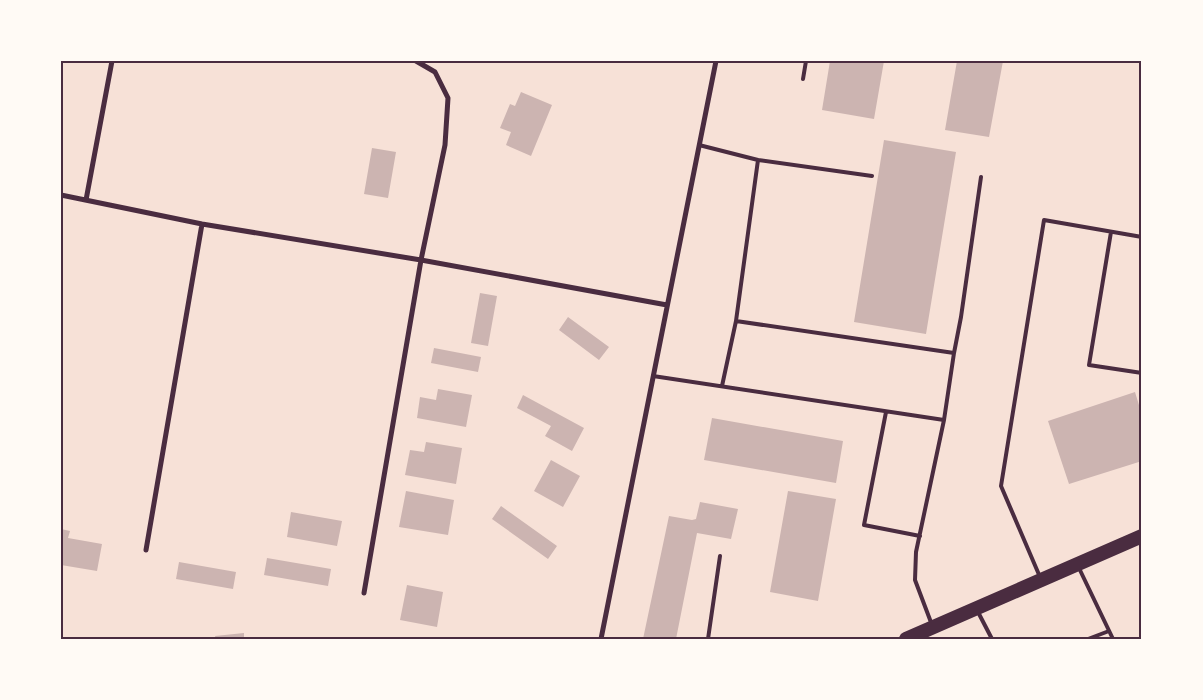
<svg xmlns="http://www.w3.org/2000/svg" width="1203" height="700" font-family="Karla,sans-serif">
  <style>
    .building { fill: #ccb4b1 }
    .lines { fill: none; stroke-linecap: round; stroke-linejoin: round }
    .service { stroke: #4a2c40; stroke-width: 4 }
    .minor { stroke: #4a2c40; stroke-width: 5 }
    .trunk { stroke: #4a2c40; stroke-width: 14 }
    .neatline { fill: none; stroke: #4a2c40; stroke-width: 2 }
  </style>
  <rect width="100%" height="100%" fill="#f7e1d7"/>
  <path class="building" d="M 830,61 L 884,61 L 874,119 L 822,110 Z
    M 957,61 L 1003,61 L 989,137 L 945,130 Z
    M 521,92 L 552,105 L 531,156 L 506,145 L 511,132 L 500,128 L 510,104 L 515,106 Z
    M 884,140 L 956,152 L 926,334 L 854,322 Z
    M 372,148 L 396,152 L 388,198 L 364,194 Z
    M 480,293 L 497,296 L 488,346 L 471,343 Z
    M 568,317 L 609,347 L 599,360 L 559,330 Z
    M 434,348 L 481,357 L 478,372 L 431,363 Z
    M 438,389 L 472,395 L 466,427 L 417,418 L 420,397 L 436,400 Z
    M 1135,392 L 1142,415 L 1142,461 L 1069,484 L 1048,421 Z
    M 523,395 L 584,428 L 572,451 L 545,436 L 551,426 L 517,408 Z
    M 712,418 L 843,441 L 836,483 L 704,460 Z
    M 426,442 L 462,448 L 456,484 L 405,475 L 410,450 L 424,452 Z
    M 551,460 L 580,476 L 563,507 L 534,491 Z
    M 406,491 L 454,500 L 448,535 L 399,527 Z
    M 788,491 L 836,499 L 818,601 L 770,592 Z
    M 700,502 L 738,509 L 731,539 L 697,533 L 676,639 L 643,639 L 669,516 L 692,520 L 696,519 Z
    M 501,506 L 557,546 L 548,559 L 492,519 Z
    M 291,512 L 342,521 L 337,546 L 287,537 Z
    M 61,529 L 70,531 L 68,538 L 102,544 L 97,571 L 61,565 Z
    M 267,558 L 331,569 L 328,586 L 264,575 Z
    M 179,562 L 236,572 L 233,589 L 176,579 Z
    M 407,585 L 443,592 L 437,627 L 400,620 Z
    M 244,633 L 244,639 L 216,639 L 215,636 Z"/>
  <g class="lines">
    <path class="service" d="M 803,79 L 806,61
      M 699,145 L 758,160 L 736,321
      M 758,160 L 872,176
      M 1111,232 L 1089,365 L 1142,373
      M 954,353 L 961,317 L 981,177
      M 653,376 L 944,420 L 916,552 L 915,580 L 932,625
      M 722,386 L 736,321 L 954,353 L 944,420
      M 886,412 L 864,525 L 920,536
      M 1078,566 L 1113,639
      M 1040,577 L 1001,486 L 1044,220 L 1142,237
      M 978,612 L 992,639
      M 708,639 L 720,556
      M 1088,639 L 1109,631"/>
    <path class="minor" d="M 61,195 L 202,224 L 421,260 L 667,305
      M 86,200 L 112,61
      M 146,550 L 202,224
      M 364,593 L 421,260 L 445,145 L 448,98 L 435,72 L 416,61
      M 601,639 L 716,61"/>
    <path class="trunk" d="M 906,639 L 1142,536"/>
  </g>
  <rect width="1203" height="700" fill="none" stroke="#fffaf5" stroke-width="125"/>
  <rect x="62" y="62" width="1078" height="576" class="neatline"/>
</svg>
